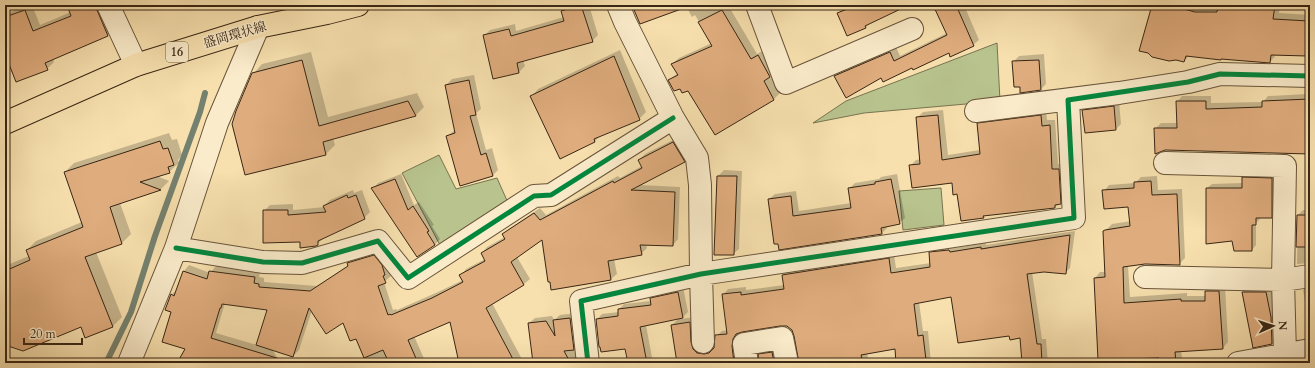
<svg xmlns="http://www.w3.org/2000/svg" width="1315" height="368" font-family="Cardo,'Noto Serif JP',serif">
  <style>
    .green { fill: #b8c38e; stroke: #787451 }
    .shadow { fill: #0003; fill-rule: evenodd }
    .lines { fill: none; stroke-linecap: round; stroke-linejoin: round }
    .stream { stroke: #75816f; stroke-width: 6 }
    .building { fill: #dfac7d; stroke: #382614 }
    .minor-casing { stroke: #68543a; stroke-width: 24 }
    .major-casing { stroke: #382614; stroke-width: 24 }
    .minor { stroke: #faebca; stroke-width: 22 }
    .major { stroke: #f7e0ae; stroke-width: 22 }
    .cycleway-casing { stroke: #faebca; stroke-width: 8 }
    .cycleway { stroke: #00873e; stroke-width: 5 }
    .labels { text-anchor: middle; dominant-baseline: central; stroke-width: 3; stroke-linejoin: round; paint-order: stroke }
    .shield { fill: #faebca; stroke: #72614b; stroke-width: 1 }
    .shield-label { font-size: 12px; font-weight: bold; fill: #382614 }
    .street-label { font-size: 13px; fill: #382614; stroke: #faebca }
  </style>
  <rect width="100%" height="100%" fill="#f7e0ae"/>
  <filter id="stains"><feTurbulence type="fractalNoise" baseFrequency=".005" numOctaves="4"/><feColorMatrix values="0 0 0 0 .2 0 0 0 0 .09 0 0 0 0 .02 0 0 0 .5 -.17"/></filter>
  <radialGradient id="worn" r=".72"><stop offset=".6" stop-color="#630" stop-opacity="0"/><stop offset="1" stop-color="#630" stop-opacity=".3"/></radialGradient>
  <path class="green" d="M 997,43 L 1000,101 L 864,113 L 813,123 L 846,101 Z
    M 439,155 L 456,189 L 497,178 L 509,205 L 441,247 L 402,173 Z
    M 941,188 L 944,225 L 903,230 L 899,191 Z"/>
  <path class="shadow" d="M 28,5 L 32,5 L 40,25 L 71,12 L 68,5 L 104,5 L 114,28 L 107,35 L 53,58 L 54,62 L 47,69 L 5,51 L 5,14 Z
    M 568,5 L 589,5 L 598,35 L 592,41 L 523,60 L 525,66 L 519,72 L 494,78 L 484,36 L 490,30 L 515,24 L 516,31 L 564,17 L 562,11 Z
    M 633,5 L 728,5 L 757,54 L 764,50 L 776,70 L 770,76 L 780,93 L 773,100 L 680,88 L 669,80 L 678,73 L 672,64 L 679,58 L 712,43 L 695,15 L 692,17 L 686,6 L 640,22 Z
    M 851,5 L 907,5 L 871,22 L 866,27 L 847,35 L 838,14 L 844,8 Z
    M 934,5 L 964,5 L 979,40 L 973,45 L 949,51 L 913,67 L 881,76 L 835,76 L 840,71 L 896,47 L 900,56 L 947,33 Z
    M 1153,5 L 1280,5 L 1279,13 L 1310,15 L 1310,56 L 1276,55 L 1270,62 L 1189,56 L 1184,61 Z
    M 620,50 L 646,112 L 639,119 L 601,135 L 595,141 L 561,157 L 532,96 L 538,89 Z
    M 311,52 L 328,117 L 417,93 L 424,107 L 415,116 L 333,138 L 335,145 L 326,154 L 253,74 L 262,64 Z
    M 1044,54 L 1046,84 L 1041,89 L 1021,86 L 1013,62 L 1019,56 Z
    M 474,75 L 481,109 L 476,113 L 486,150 L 492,148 L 498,170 L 492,176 L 447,136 L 455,130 L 446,85 L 452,79 Z
    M 1310,87 L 1310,174 L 1307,173 L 1308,153 L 1155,129 L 1161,123 L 1177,123 L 1177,102 L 1182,96 L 1211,96 L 1211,103 L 1263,102 L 1268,96 L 1307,94 L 1308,89 Z
    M 1119,101 L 1121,124 L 1116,129 L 1083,111 L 1089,105 Z
    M 943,110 L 948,155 L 980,150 L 978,124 L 984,118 L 1046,110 L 1047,120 L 1055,120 L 1058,164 L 1064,164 L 1066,198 L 1055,207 L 985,215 L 983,217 L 958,193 L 952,182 L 910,166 L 916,160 L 921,159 L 917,118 L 923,112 Z
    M 169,133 L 172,140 L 177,139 L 182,155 L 178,160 L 179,163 L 169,172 L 157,176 L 169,181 L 161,189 L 120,203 L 131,234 L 122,243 L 96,252 L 122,317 L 113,326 L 86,337 L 82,326 L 5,344 L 5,266 L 29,256 L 27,250 L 36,241 L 82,222 L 65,172 L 74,163 Z
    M 679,137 L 690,156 L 684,161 L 639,185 L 680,187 L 678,239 L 673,245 L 646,244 L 647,248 L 641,254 L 614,259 L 617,274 L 611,279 L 543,238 L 517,257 L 530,279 L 524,284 L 492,303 L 524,363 L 460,363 L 450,321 L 414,336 L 426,363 L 367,363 L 357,337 L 344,322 L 312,310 L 299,350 L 293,356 L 272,349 L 280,363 L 178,363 L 186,349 L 173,312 L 171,295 L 178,289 L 184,271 L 189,265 L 210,273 L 216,266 L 260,272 L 259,277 L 264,278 L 264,282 L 317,286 L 349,265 L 349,263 L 354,257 L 379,250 L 391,276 L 384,282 L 393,310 L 396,309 L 397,310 L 438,292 L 463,280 L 461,275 L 466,269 L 485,259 L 482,253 L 487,247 L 505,237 L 503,235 L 509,229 L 540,208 L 546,215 L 618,176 L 620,178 L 642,166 L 639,160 L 645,154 ZM 225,303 L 269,309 L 257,345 L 216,333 Z
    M 724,170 L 742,171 L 739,249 L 733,254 L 718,176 Z
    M 1247,173 L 1276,174 L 1276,212 L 1271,217 L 1260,217 L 1260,219 L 1256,223 L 1256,245 L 1252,250 L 1233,240 L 1207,188 L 1212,184 L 1243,183 L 1243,178 Z
    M 401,174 L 414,205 L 419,202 L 434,225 L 432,226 L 440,239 L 435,245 L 373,189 L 378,183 Z
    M 897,174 L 905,218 L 899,223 L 887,225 L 887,228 L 882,233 L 780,249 L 769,199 L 775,194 L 796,191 L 799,211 L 851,203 L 849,189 L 855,183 L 879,179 L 881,177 Z
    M 1157,176 L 1158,190 L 1182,189 L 1185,258 L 1179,264 L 1145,264 L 1128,266 L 1130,297 L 1187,293 L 1187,296 L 1206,296 L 1206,291 L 1212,285 L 1225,286 L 1228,342 L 1223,348 L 1181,351 L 1182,357 L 1176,363 L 1161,363 L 1160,357 L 1095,278 L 1100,272 L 1106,272 L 1104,232 L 1112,224 L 1131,221 L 1129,206 L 1104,191 L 1109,185 L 1135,183 L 1141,177 Z
    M 353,190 L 354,193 L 362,190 L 370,212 L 364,218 L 323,237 L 323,239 L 317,244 L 301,241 L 264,211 L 270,205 L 293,204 L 293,210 L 325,207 L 324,206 L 330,200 Z
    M 1303,210 L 1310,210 L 1310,263 L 1297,264 L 1298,215 Z
    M 1075,231 L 1070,268 L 1065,273 L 1044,271 L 1032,272 L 1042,339 L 1046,339 L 1048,363 L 1023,363 L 1021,337 L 1010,335 L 952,296 L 919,302 L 923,331 L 928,331 L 931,363 L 911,363 L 911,361 L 896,348 L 867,353 L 868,358 L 863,363 L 800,363 L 795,335 L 792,329 L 787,325 L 780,325 L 742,331 L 737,333 L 736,340 L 741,363 L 678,363 L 672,325 L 679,318 L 646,325 L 653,363 L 629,363 L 626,348 L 600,351 L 597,319 L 602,314 L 619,312 L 619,309 L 624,304 L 651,301 L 651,299 L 656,293 L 683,287 L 688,312 L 681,319 L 694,317 L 710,350 L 715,348 L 716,336 L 722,331 L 728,330 L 723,295 L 728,289 L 746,287 L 746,290 L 784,285 L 783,275 L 788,270 L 894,254 L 896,268 L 931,263 L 930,253 L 935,248 L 954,245 L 954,248 L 986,243 L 986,245 Z
    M 1310,284 L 1310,325 L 1309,325 L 1303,290 Z
    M 1249,286 L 1272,287 L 1278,337 L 1272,343 L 1254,346 L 1243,292 Z
    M 576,313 L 583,363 L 534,363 L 529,323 L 535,318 L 552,316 L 554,320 L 560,315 Z
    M 777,348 L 781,363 L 760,363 L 759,355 L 765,350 Z"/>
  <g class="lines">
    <path class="stream" d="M 106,363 L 131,312 L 155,236 L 200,112 L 205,93"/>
  </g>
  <path class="building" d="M 67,5 L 96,5 L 97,10 L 108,36 L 45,63 L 48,70 L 16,82 L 5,54 L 5,17 L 25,10 L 33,31 L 71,16 Z
    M 581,5 L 593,42 L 517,63 L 519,73 L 493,79 L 483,35 L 509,29 L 511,36 L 564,21 L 561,11 Z
    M 632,5 L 684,5 L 684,8 L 640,24 Z
    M 858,5 L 909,5 L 865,26 L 866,28 L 847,36 L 837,13 Z
    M 933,5 L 956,5 L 974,46 L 950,57 L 949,53 L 913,70 L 912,68 L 883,82 L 881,78 L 846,98 L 834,76 L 890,52 L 894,61 L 947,35 Z
    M 1152,5 L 1169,5 L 1195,12 L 1217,12 L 1218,6 L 1246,9 L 1247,5 L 1275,5 L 1273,19 L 1309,21 L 1307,56 L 1271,55 L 1270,63 L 1221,59 L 1221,60 L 1186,56 L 1184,62 L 1176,60 L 1169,61 L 1152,57 L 1148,53 L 1139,51 Z
    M 722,10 L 751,59 L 758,55 L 770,77 L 764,81 L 774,100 L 715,135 L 688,91 L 682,93 L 680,89 L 674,91 L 668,80 L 678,75 L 671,64 L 712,46 L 698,22 Z
    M 614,56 L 640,120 L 594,139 L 595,142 L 560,159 L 530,96 Z
    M 302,60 L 319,126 L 408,101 L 416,116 L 323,142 L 326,155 L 245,175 L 232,124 L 236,111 L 252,73 Z
    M 1039,60 L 1041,90 L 1020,93 L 1020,87 L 1014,87 L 1012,61 Z
    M 469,80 L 476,115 L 470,116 L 481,155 L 486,153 L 493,176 L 460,186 L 446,136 L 455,133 L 445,85 Z
    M 1310,99 L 1310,154 L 1165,150 L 1155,154 L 1154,128 L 1177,128 L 1176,101 L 1206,101 L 1206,109 L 1262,107 L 1262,101 Z
    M 1114,106 L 1116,130 L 1085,133 L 1082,110 Z
    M 938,115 L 942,160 L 980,154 L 977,123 L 1041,115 L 1042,126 L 1050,125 L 1052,169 L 1059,169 L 1061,204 L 1055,205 L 1055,208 L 983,216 L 984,218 L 961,221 L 957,194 L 953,195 L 952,183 L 912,188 L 909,165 L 920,164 L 916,117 Z
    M 160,141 L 163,149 L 168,148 L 174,165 L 168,167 L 170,173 L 140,182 L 161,190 L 110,207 L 122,244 L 85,257 L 113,327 L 85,338 L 81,327 L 23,351 L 5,345 L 5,271 L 30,260 L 26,250 L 83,227 L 64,172 Z
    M 673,142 L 685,162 L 631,190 L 675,192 L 673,246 L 640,245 L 642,255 L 608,261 L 611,280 L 551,290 L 550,282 L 548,282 L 542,240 L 511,262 L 524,285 L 486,308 L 515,363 L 459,363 L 450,322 L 408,340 L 418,363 L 389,363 L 383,350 L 364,358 L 356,339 L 350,341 L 343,323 L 326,334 L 309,308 L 293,357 L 256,345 L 267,310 L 222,304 L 221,308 L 220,308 L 211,338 L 280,359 L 280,363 L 177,363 L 185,349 L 162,342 L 171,312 L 165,310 L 171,294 L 174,296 L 183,271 L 207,279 L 209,271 L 255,277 L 254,283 L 259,284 L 259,287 L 310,291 L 348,266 L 347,263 L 374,255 L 382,265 L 385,275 L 383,276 L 386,283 L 378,286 L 388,315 L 390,314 L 391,315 L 432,298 L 463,282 L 459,275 L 485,261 L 481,253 L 505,239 L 502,234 L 534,213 L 540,220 L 613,181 L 614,183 L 642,168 L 638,160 Z
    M 717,176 L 737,176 L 734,255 L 714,255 Z
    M 1242,177 L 1272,178 L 1272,218 L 1256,218 L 1256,225 L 1252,225 L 1252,251 L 1234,251 L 1232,241 L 1206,244 L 1206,188 L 1242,188 Z
    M 395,179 L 408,210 L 413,206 L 429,231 L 427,232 L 435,245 L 417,257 L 371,188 Z
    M 891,179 L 900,224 L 881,228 L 882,234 L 779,250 L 778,244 L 774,244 L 768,199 L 791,196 L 793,216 L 851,208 L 848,188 L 875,184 L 875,182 Z
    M 1151,181 L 1152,195 L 1177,194 L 1180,265 L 1145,264 L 1123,267 L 1124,303 L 1181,299 L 1181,301 L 1205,301 L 1205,291 L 1219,291 L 1223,349 L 1175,352 L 1176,363 L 1160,363 L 1159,358 L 1098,360 L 1094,278 L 1105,277 L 1103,231 L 1105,230 L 1130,226 L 1128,207 L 1104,209 L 1102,190 L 1134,188 L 1134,182 Z
    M 347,195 L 348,198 L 356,195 L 365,219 L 318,241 L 318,245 L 316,246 L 300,248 L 300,242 L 263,243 L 263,210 L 288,210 L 288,215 L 326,212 L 323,206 Z
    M 1297,215 L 1309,215 L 1309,247 L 1296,247 Z
    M 1070,235 L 1066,274 L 1044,272 L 1027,274 L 1037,344 L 1041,344 L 1042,363 L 1022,363 L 1020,338 L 1010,340 L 1009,336 L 958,343 L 951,297 L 914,304 L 918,336 L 923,335 L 926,360 L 896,363 L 895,349 L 861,355 L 863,363 L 799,363 L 794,336 L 792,330 L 787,326 L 780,326 L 742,332 L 736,334 L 733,339 L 732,346 L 734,363 L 677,363 L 671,325 L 690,322 L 691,342 L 693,349 L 697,353 L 704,354 L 709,353 L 714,348 L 715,335 L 727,334 L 722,294 L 741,292 L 741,295 L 784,289 L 782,275 L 889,258 L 891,273 L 930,267 L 929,252 L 949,250 L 950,252 L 981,247 L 981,249 Z
    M 678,292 L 683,318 L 640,327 L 647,363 L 628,363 L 625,349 L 601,352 L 600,347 L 599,347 L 596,319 L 618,316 L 618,309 L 651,305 L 650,298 Z
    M 1242,292 L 1266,292 L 1271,317 L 1272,344 L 1253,348 Z
    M 570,318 L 574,350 L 564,351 L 570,362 L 533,363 L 528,323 L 546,321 L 555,336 L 553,320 Z
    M 772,352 L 774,363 L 759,363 L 758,354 Z"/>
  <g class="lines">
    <g class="minor-casing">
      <path id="minor" d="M 108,5 L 136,65
        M 618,5 L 625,22 L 673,118 L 697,158 L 700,185 L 701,274 L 703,342
        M 757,5 L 786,83 L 912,29
        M 976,111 L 1119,93 L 1188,82 L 1220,74 L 1310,76
        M 1165,163 L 1285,166 L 1283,280 L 1285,354
        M 176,248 L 263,262 L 302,263 L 378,241 L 408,278 L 534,196 L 551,195 L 673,118
        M 1145,277 L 1283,280 L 1310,276
        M 129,363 L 176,248 L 217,123 L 258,27
        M 588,363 L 581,301 L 701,274 L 1074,218 L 1068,100
        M 747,363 L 744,344 L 782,338 L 787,363
        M 1238,363 L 1310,350"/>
    </g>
    <g class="major-casing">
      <path id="major" d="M 5,123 L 136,65 L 258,27 L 327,13 L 358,5"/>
    </g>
    <use href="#minor" class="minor"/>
    <use href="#major" class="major"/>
    <g class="cycleway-casing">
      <path id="cycleway" d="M 176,248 L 263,262 L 302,263 L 378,241 L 408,278 L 534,196 L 551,195 L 673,118
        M 588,363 L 581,301 L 701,274 L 1074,218 L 1068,100 L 1188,82 L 1220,74 L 1310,76"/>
    </g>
    <use href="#cycleway" class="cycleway"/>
  </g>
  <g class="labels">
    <rect class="shield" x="166" y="42" width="22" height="20" rx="3"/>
    <g class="shield-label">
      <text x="177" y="52">16</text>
    </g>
    <g class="street-label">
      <text transform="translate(235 35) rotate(-16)">盛岡環状線</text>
    </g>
  </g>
  <rect width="1315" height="368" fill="none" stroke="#f7e0ae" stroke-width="20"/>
  <rect x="6" y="6" width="1303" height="356" fill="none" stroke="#382614" stroke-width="2"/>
  <rect x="10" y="10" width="1295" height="348" fill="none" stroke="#382614"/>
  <g transform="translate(1273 326) rotate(87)" stroke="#faebca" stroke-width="3" paint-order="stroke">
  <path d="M0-3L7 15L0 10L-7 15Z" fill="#382614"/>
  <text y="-6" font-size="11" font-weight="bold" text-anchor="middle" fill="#382614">N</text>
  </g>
  <path d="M24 338v6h58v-6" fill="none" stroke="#382614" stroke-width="2"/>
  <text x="30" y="338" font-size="12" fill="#382614" stroke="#faebca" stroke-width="3" paint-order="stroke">20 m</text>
  <rect width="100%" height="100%" filter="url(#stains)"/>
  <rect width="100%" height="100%" fill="url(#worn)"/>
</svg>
